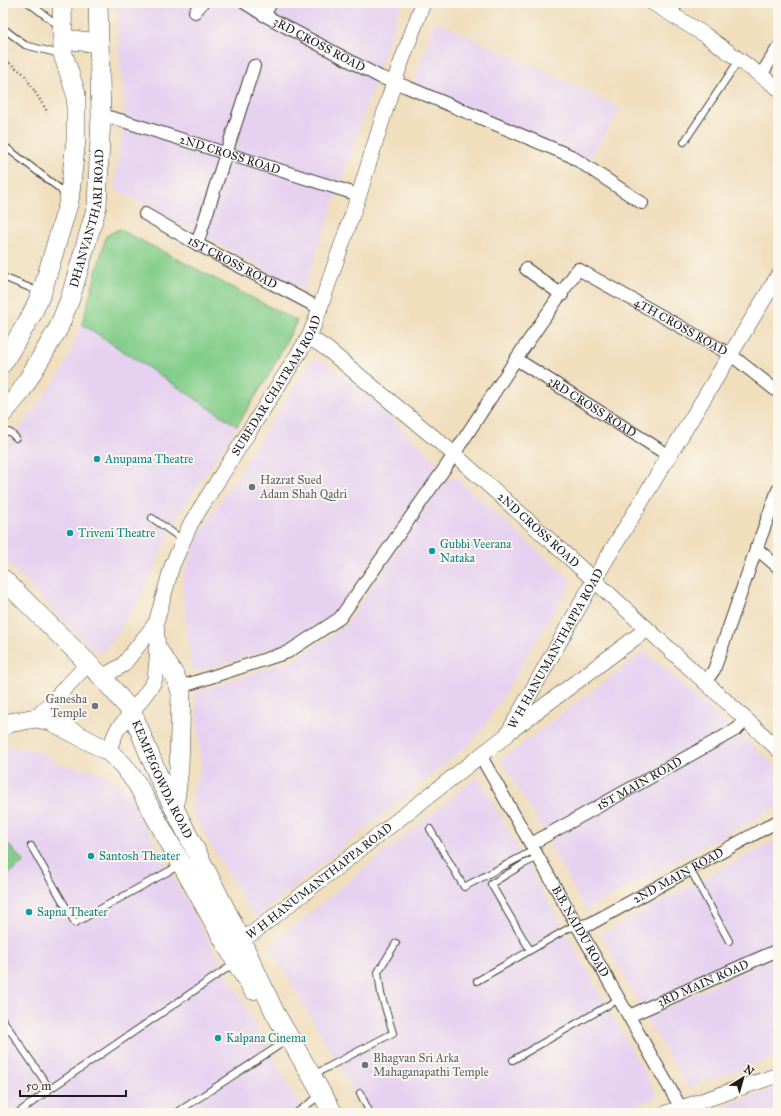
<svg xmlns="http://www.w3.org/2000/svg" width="781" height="1116" font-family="'IM FELL Great Primer',serif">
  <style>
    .built { fill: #e6d2f0 }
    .green { fill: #83cd8a; stroke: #507453 }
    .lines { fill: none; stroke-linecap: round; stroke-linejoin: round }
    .service-casing { stroke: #3c3934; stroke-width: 8 }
    .minor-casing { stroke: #3c3934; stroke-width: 14 }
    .tertiary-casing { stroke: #3c3934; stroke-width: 16 }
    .primary-casing { stroke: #3c3934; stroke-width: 20 }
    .path { stroke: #3c3934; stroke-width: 2.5; stroke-dasharray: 1 3; stroke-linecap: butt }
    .service { stroke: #fff; stroke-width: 6 }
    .minor { stroke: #fff; stroke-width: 12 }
    .tertiary { stroke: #fff; stroke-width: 15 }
    .primary { stroke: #fff; stroke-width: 19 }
    .culture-dot { fill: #0f9aa8; stroke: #fbf7ec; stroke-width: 1.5 }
    .worship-dot { fill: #6b7280; stroke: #fbf7ec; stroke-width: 1.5 }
    .labels { text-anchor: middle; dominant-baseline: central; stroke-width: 4; stroke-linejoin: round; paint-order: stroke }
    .street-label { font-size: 12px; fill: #1c1c1c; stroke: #fbf7ec }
    .culture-label { font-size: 12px; fill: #0d838f; stroke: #fbf7ec; text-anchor: start }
    .worship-label { font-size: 12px; fill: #5b616d; stroke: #fbf7ec; text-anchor: start }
  </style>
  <rect width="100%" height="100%" fill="#fbf7ec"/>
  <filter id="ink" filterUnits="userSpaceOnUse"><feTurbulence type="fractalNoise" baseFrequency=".025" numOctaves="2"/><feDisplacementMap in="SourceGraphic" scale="8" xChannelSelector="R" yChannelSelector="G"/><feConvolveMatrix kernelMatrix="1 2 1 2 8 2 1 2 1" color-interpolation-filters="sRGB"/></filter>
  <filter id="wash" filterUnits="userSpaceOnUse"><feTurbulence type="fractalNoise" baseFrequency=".012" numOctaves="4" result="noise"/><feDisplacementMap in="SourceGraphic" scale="16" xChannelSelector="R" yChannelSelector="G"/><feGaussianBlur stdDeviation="0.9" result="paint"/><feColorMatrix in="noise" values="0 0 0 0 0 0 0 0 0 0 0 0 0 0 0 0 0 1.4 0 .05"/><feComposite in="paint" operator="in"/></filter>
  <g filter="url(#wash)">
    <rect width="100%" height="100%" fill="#f0debd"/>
    <path class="built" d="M 118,3 L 402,3 L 304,290 L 114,188 L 125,111 L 119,50 Z
      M 435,21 L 532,65 L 621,109 L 588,162 L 414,84 Z
      M 82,324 L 237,426 L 174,522 L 156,565 L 138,600 L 117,635 L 102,653 L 91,648 L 3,559 L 3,449 L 14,437 L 63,370 Z
      M 321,359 L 362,392 L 438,462 L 372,561 L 331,616 L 284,645 L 196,672 L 191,662 L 183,594 L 184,574 L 199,535 L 311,361 Z
      M 455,477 L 572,581 L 485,726 L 471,743 L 255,918 L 192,813 L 194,788 L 201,768 L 195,693 L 293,660 L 345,626 L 444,481 Z
      M 645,651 L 732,729 L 544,831 L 501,760 Z
      M 738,732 L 778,769 L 778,806 L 586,910 L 548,842 Z
      M 3,748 L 21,748 L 44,754 L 60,764 L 103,773 L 123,786 L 304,1113 L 3,1113 L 3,878 L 25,862 L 18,856 L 3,838 Z
      M 478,776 L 658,1097 L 614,1113 L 366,1113 L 270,946 Z
      M 778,839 L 778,944 L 641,1007 L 601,934 Z
      M 778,955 L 778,1056 L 688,1088 L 645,1017 Z
      M 778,1087 L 778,1113 L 703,1113 Z"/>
    <path class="green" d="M 119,229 L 297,321 L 270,373 L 237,426 L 82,324 L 106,236 Z
      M 3,838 L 18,856 L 25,862 L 3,878 Z"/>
  </g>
  <g filter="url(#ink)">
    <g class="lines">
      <g class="service-casing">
        <path id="service" d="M 29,3 L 59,26
          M 3,28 L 25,45 L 60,54
          M 684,142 L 739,60
          M 3,145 L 60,189 L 65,196
          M 3,277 L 40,292
          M 3,430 L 11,433 L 16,438
          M 152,518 L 183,540
          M 430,829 L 464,887 L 534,850
          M 31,846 L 75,923 L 180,865
          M 690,869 L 729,941
          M 530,950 L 491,884 L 522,865 L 538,857
          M 477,981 L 569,928 L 578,927
          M 3,1020 L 50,1089
          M 513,1060 L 619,999
          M 313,1075 L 393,1033 L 381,994 L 378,972 L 396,943
          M 360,1093 L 370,1113
          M 18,1113 L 50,1089 L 235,963
          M 176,1113 L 289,1039
          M 296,1113 L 321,1095"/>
      </g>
      <g class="minor-casing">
        <g id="minor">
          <path id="s1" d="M 245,3 L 264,15 L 380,77 L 407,87 L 571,156 L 642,203"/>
          <path d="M 195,12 L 202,3"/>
          <path d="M 671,14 L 677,3"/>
          <path d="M 264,15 L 271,3"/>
          <path d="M 761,75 L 778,48"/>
          <path id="s2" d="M 101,115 L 120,120 L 359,195"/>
          <path id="s3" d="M 145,214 L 197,244 L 321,309"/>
          <path d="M 197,244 L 254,66"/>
          <path d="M 526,269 L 562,295"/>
          <path id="s4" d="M 516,359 L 668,455"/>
          <path d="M 756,548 L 778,567"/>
          <path d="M 705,682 L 714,670 L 752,561 L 778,490"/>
          <path id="s5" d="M 180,687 L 288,652 L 340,618 L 447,465 L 516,359 L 578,269 L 731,355 L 740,362 L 778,392"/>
          <path id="s6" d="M 480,755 L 681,1108"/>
          <path id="s7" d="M 531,844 L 737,729 L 746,720"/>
          <path id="s8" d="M 578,927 L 590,924 L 778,821"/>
          <path id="s9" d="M 629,1016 L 778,950"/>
        </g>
      </g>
      <g class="tertiary-casing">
        <g id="tertiary">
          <path d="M 653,3 L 705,35 L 778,88"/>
          <path id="s10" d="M 309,337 L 327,349 L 454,454 L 594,580 L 778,749"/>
          <path d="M 102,677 L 123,665 L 156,623"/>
          <path d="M 36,718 L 88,664"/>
          <path d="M 512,730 L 647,629"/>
          <path id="s11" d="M 108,751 L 117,730 L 132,712 L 152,685 L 155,679 L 158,650 L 156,623 L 172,566 L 191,523 L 309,337 L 315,322 L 359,195 L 394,82 L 423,3"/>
          <path id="s12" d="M 241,940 L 254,932 L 507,735 L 601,568 L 778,276"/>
          <path d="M 666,1113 L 778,1075"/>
        </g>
      </g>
      <g class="primary-casing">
        <g id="primary">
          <path d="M 63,39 L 99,43"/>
          <path d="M 3,363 L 31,316 L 42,292 L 69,201 L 76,140 L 76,94 L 63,54 L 62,3"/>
          <path id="s13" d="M 3,413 L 20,393 L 58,329 L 70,299 L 97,206 L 101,115 L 98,3"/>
          <path id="s14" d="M 3,579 L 102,677 L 132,712 L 160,780 L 241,940 L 275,1013 L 333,1113"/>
          <path d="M 158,650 C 166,663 178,677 181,693 L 179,768 L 174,808"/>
          <path d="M 3,727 L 9,723 L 36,718 L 51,721 L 108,751 L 123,765 L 137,784 L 236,962 L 253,990"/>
        </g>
      </g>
      <path class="path" d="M 3,58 L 24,74 L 48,113"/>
      <use href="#service" class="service"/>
      <use href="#minor" class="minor"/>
      <use href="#tertiary" class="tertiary"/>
      <use href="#primary" class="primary"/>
    </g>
  </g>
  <g class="culture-dot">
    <circle cx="97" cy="459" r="4"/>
    <circle cx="70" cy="533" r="4"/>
    <circle cx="432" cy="551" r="4"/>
    <circle cx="91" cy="856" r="4"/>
    <circle cx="29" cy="912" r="4"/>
    <circle cx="218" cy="1038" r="4"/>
  </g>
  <g class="worship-dot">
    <circle cx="252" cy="487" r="4"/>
    <circle cx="95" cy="706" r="4"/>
    <circle cx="365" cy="1065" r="4"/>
  </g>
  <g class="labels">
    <g class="street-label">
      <text stroke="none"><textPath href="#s1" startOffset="85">3RD CROSS ROAD</textPath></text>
      <text stroke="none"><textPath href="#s2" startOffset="135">2ND CROSS ROAD</textPath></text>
      <text stroke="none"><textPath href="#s13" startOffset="216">DHANVANTHARI ROAD</textPath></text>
      <text stroke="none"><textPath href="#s3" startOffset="100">1ST CROSS ROAD</textPath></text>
      <text stroke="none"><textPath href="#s5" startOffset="716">4TH CROSS ROAD</textPath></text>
      <text stroke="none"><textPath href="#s11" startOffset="411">SUBEDAR CHATRAM ROAD</textPath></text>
      <text stroke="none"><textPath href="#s4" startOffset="90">3RD CROSS ROAD</textPath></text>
      <text stroke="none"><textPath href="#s10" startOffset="300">2ND CROSS ROAD</textPath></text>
      <text stroke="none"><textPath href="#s12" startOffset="435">W H HANUMANTHAPPA ROAD</textPath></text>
      <text stroke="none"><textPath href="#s14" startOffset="259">KEMPEGOWDA ROAD</textPath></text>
      <text stroke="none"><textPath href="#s7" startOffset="124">1ST MAIN ROAD</textPath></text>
      <text stroke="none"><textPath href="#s8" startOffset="113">2ND MAIN ROAD</textPath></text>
      <text stroke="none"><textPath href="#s12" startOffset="98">W H HANUMANTHAPPA ROAD</textPath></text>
      <text stroke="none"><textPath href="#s6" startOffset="203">B.B. NAIDU ROAD</textPath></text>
      <text stroke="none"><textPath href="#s9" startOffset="81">3RD MAIN ROAD</textPath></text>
    </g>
    <g class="culture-label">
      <text x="105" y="459">Anupama Theatre</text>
      <text x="78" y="533">Triveni Theatre</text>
      <text x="440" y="544">Gubbi Veerana<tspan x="440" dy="14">Nataka</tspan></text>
      <text x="99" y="856">Santosh Theater</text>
      <text x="37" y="912">Sapna Theater</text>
      <text x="226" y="1038">Kalpana Cinema</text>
    </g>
    <g class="worship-label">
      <text x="260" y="480">Hazrat Sued<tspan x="260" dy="14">Adam Shah Qadri</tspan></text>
      <text x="87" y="699" text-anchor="end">Ganesha<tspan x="87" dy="14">Temple</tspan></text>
      <text x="373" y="1058">Bhagvan Sri Arka<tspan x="373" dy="14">Mahaganapathi Temple</tspan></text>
    </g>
  </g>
  <rect width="781" height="1116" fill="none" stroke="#fbf7ec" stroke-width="16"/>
  <g transform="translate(743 1078) rotate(37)" stroke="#fbf7ec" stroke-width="3" paint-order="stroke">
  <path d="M0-3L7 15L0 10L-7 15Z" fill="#1c1c1c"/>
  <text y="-6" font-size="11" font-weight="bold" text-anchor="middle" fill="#1c1c1c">N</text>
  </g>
  <path d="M20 1090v6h106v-6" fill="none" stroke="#1c1c1c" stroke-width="2"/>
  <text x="26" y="1090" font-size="12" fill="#1c1c1c" stroke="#fbf7ec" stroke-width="3" paint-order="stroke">50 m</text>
</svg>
